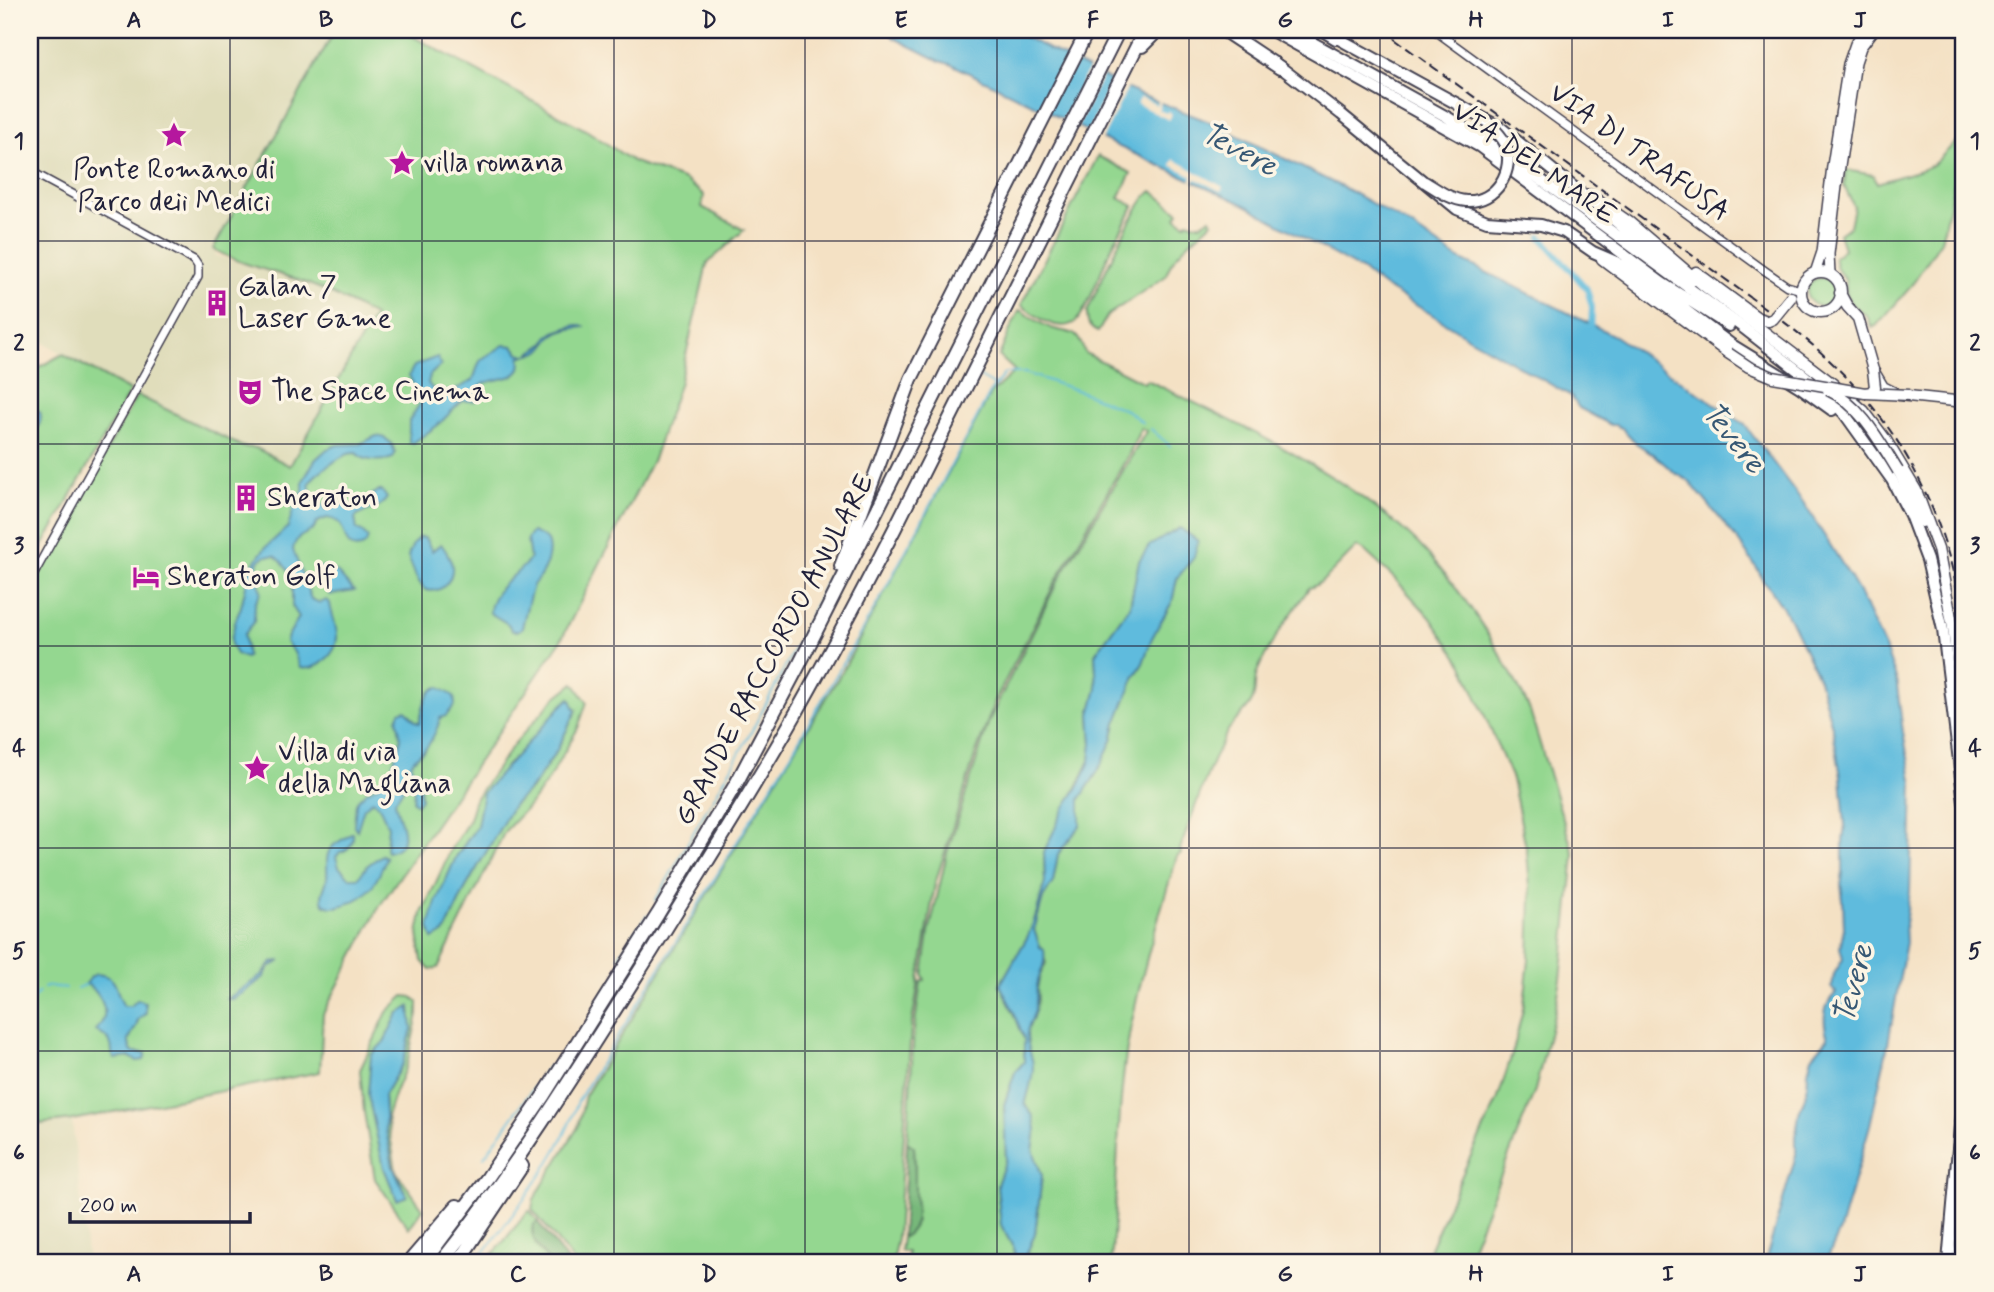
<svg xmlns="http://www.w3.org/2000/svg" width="1994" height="1292" font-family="Mynerve,sans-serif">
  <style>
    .built { fill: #e0ddbb }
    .green { fill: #94d790; stroke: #5b7c66; stroke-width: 2; fill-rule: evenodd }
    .forest { fill: #77b87a; stroke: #4c6d5a; stroke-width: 2 }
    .water { fill: #5fbbdd; stroke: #406e8c; stroke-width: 2 }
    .pier { fill: #f4e1c4 }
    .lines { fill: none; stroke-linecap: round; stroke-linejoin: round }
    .stream { stroke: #5fbbdd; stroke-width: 2 }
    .canal { stroke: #5fbbdd; stroke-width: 6 }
    .minor-casing { stroke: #423f50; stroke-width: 10 }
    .tertiary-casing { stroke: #423f50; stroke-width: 12 }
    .secondary-casing { stroke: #423f50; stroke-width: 13 }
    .primary-casing { stroke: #423f50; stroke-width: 14 }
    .motorway-casing { stroke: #423f50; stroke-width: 16 }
    .minor { stroke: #fff; stroke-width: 7 }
    .tertiary { stroke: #fff; stroke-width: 9 }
    .secondary { stroke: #fff; stroke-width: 10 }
    .primary { stroke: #fff; stroke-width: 10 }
    .motorway { stroke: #fff; stroke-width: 12 }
    .rail { stroke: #22223b; stroke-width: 2; stroke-dasharray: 10 5; stroke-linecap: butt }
    .secondary-bridge-casing { stroke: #423f50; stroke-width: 13; stroke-linecap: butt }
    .primary-bridge-casing { stroke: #423f50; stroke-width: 14; stroke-linecap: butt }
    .secondary-bridge { stroke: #fff; stroke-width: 10 }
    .primary-bridge { stroke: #fff; stroke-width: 10 }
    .grid { fill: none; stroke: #22223b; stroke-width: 2; stroke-opacity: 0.55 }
    .labels { text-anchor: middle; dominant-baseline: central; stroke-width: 7; stroke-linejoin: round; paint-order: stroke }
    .street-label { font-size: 28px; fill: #22223b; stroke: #fcf5e5 }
    .poi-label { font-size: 28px; fill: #22223b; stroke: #fcf5e5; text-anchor: start }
    .water-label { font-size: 30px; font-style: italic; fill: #375874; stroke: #fcf5e5 }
    .neatline { fill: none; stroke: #22223b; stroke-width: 2.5 }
    .grid-label { font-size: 23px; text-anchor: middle; font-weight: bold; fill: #22223b }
  </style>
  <rect width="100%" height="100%" fill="#fcf5e5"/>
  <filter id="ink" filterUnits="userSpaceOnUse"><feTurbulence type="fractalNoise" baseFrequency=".0143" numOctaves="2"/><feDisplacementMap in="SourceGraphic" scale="14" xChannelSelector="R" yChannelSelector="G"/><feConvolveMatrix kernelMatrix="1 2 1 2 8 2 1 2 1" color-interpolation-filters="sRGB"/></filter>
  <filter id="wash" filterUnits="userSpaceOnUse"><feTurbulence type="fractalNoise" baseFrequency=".00686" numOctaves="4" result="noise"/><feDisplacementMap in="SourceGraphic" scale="28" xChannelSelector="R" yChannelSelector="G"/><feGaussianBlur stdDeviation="1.57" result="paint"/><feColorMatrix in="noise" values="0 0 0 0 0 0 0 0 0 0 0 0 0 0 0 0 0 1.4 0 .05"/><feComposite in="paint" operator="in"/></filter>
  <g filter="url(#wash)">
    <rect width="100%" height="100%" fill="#f4e1c4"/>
    <path class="built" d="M 30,30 L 335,30 L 213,249 L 217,256 L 327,291 L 372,315 L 374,318 L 289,467 L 256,448 L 243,447 L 137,395 L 30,335 Z
      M 72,1120 L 88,1262 L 30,1262 L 30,1125 Z"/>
    <path class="green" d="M 335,30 L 401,30 L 586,130 L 634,162 L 685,180 L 704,195 L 702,207 L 744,230 L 707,264 L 679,385 L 653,459 L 560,642 L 379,907 L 323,1014 L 320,1072 L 72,1120 L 30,1125 L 30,591 L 137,395 L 243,447 L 256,448 L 290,466 L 374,316 C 349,302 323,288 295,279 C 265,269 241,265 213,249 Z
      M 1964,134 L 1964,162 L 1957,170 L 1941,241 L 1908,290 L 1876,326 L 1872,328 L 1867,316 L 1852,304 L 1847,296 L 1845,280 L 1837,269 L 1834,257 L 1844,249 L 1839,234 L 1850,226 L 1854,207 L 1844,186 L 1846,170 L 1873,175 L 1877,183 L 1924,169 L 1935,163 Z
      M 1098,156 L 1131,173 L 1119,198 L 1134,206 C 1127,220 1118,234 1111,249 C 1103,264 1087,313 1075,322 C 1057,334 1035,315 1021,305 Z
      M 1152,191 L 1179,212 L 1176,217 L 1185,224 L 1188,221 C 1198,226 1202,225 1210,218 L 1212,222 C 1197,237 1171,254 1166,276 L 1108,315 L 1098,332 C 1088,328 1087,322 1087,312 C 1098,288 1134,203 1152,191 Z
      M1807 292a14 14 0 1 1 28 0a14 14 0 1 1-28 0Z
      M 1020,310 C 1030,316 1040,324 1051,328 C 1073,335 1076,328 1085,353 L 1144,383 L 1147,380 C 1237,423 1323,462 1400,527 C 1451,570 1500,648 1529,708 L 1574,855 L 1561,979 L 1555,1011 L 1535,1090 L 1466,1262 L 1424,1262 L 1466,1166 L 1497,1101 L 1514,1048 L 1524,1004 L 1529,959 L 1531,898 L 1527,852 L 1512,779 L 1463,665 L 1430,617 L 1394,578 L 1364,550 L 1357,547 C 1344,558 1323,586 1309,588 C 1292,614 1270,642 1258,670 C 1253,680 1257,691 1252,701 C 1245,715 1232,721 1226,734 C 1207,770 1194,811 1180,849 L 1181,853 L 1177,856 C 1158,919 1138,982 1127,1048 C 1116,1118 1118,1191 1111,1262 L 1023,1262 L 1035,1234 L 1042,1176 L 1033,1150 L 1036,1129 L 1033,1116 L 1025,1105 L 1033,1068 L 1032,1059 L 1028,1051 L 1027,1032 L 1033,1017 L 1038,1000 L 1037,989 L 1040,975 L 1046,963 L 1034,930 L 1043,898 L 1053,882 L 1058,854 L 1080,826 L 1080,799 L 1098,771 L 1112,740 L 1116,723 L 1135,676 L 1143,663 L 1151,638 L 1172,602 L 1177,578 L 1194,557 L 1180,528 L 1149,547 L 1139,562 L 1130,606 L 1095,654 L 1097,689 L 1090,714 L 1092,743 L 1090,761 L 1044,852 L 1045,882 L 1036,915 L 1028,936 L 1000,985 L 1014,1013 L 1024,1039 L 1024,1062 L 1015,1072 L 1004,1105 L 1006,1159 L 997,1185 L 1001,1225 L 1014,1249 L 1015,1262 L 907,1262 L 907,1252 L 900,1251 L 902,1238 C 922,1225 915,1212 915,1193 C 915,1178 915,1163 914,1147 L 907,1142 L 914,1029 L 921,982 L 925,980 L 923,975 L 929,933 L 947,853 L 989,721 L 998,702 L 1058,581 L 1144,435 L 1146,431 L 1141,428 L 1128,456 L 1056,581 L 995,701 L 975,756 L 935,884 L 911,1029 L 897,1238 L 892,1262 L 574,1262 L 532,1209 L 534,1199 L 578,1127 L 585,1096 L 844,668 L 991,393 L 1015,371 L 999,356 C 1006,340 1011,325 1020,310 Z
      M 63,354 L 130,391 L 30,569 L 30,372 Z
      M 574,683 L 587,702 L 578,728 L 550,777 L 533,801 L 505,831 L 438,968 L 430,970 L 422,961 L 418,934 L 422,913 L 452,847 L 468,822 L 475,799 L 514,744 L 555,698 ZM 576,711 L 557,750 L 533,787 L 513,805 L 465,889 L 445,932 L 456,857 L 477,826 L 506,766 L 533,740 Z
      M 404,996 L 412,997 L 418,1002 L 418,1014 L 407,1064 L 395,1092 L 387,1117 L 396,1171 L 423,1209 L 409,1228 L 375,1179 L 364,1112 L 360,1070 L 387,1012 ZM 398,1014 L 403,1063 L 384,1095 L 386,1130 L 393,1167 L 407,1196 L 397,1199 L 384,1168 L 368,1094 L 372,1055 L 384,1042 Z
      M 528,1211 L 530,1211 L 538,1222 L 533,1225 C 530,1241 540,1251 550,1262 L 487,1262 Z"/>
    <path class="forest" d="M 907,1142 L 914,1147 C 915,1162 915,1177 915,1193 C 915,1212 922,1225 902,1238 Z
      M 538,1222 L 568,1262 L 550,1262 C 540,1251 530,1241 533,1225 Z"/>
    <path class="water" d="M 887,30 L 1011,30 L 1138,94 L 1212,123 L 1350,191 L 1411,226 L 1457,258 L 1615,336 L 1744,424 L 1803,502 L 1846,570 L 1859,592 L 1885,648 L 1896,678 L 1903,732 L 1913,784 L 1910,892 L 1905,923 L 1906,942 L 1887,1049 L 1870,1125 L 1840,1230 L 1826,1262 L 1765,1262 L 1796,1155 L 1796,1136 L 1799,1113 L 1807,1092 L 1808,1071 L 1812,1057 L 1828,1038 C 1823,1024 1822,1005 1836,993 L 1832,987 L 1834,974 L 1843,959 L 1840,947 L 1844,928 L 1843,900 L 1841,885 L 1843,873 L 1843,841 L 1845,825 L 1841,777 L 1833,730 L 1819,679 L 1790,619 L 1767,584 L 1764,583 L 1758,570 L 1737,539 L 1689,481 L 1675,473 L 1654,455 L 1636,443 L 1622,428 L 1615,425 L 1611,425 L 1579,408 L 1571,396 L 1469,338 L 1431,314 L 1383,286 L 1363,271 L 1245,205 L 1111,143 L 953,65 L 940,61 L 894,38 Z
      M 576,325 L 581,325 L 584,327 C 574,328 558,330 551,338 C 543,348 543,353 529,354 L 545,343 L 548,337 L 555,332 Z
      M 504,345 L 513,346 L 519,353 L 526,355 L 520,357 C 526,384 495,375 482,385 C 477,389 476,395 475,401 L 462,401 L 438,425 L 413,443 L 409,443 L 409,421 L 421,402 L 409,375 L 414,366 L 437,357 L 441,365 L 430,375 L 428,383 C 438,401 460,388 473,380 L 479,363 L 482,359 Z
      M 31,408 L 40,412 C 43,422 38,428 30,434 Z
      M 376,436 C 386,437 393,443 395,453 L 393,458 C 382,462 364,462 356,453 C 345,453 340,458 331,464 C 303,482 303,488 327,509 L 342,505 L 357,505 L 378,491 L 382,491 L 387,498 C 380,510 366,508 355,518 L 357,530 L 362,532 L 368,538 C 366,543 367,545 361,547 C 343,552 347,530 338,522 C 334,519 332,519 327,518 L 317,522 L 313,530 C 303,535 295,537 293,550 L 311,599 L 320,603 L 327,600 L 330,603 C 331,613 338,629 337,638 C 336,656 316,671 300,668 L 294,652 L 286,642 L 288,636 L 299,617 L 292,606 L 292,583 L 290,573 L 280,560 L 275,556 L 266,556 L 261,559 L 257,565 L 257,572 L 261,592 L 255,604 L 254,622 L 244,635 L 247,657 L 245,658 L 236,654 L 231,645 L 231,639 L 236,619 L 241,607 L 250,568 L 265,548 L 288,527 L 295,504 L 303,492 L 303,481 L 315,460 L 327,449 L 337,445 L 360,444 Z
      M 1180,528 L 1198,541 L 1194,557 L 1177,578 L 1172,602 L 1152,638 L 1143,663 L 1135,676 L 1116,723 L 1112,740 L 1098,771 L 1080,799 L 1080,826 L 1058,854 L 1053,882 L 1043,898 L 1034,930 L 1040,947 L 1044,949 C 1046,968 1040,969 1037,986 C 1036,995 1037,1004 1034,1013 C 1032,1020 1027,1027 1027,1034 C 1026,1046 1033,1056 1033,1067 C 1033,1079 1028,1093 1025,1105 L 1033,1116 L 1036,1129 L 1033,1150 L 1042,1176 L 1035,1234 L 1023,1262 L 1015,1262 L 1014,1249 L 1001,1225 L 997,1185 L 1006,1159 L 1004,1105 L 1015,1072 L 1024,1062 L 1024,1039 L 1014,1012 L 1000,985 L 1028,936 L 1036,915 L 1045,882 L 1044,852 L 1065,807 L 1080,784 L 1090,761 L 1092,743 L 1090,714 L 1097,689 L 1095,654 L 1130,606 L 1139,561 L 1149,546 Z
      M 532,532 C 537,534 544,536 547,541 C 552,553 545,570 538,579 C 533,586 534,581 532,589 C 528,602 525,614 522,628 L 517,631 L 512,631 L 508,624 L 490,613 C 490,589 517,576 530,559 L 527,539 Z
      M 419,537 L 425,538 L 432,551 L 441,544 C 444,548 448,554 450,559 C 458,576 442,597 424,589 L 416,577 L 408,556 L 413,544 Z
      M 322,567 L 337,572 L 354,591 L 330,595 L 316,573 L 317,569 Z
      M 438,687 L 454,696 L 455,705 L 446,716 L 440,718 C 439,726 430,745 424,750 C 418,756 416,756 411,764 L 413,772 L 420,785 L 421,799 L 417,804 L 413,801 L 414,790 L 412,785 L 407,783 L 402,787 L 403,789 L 395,801 C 397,818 417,846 387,852 L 386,849 L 388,826 L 379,806 L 373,800 L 364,808 L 357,830 L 354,826 L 356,803 L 358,800 L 366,792 L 382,783 L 389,776 L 401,739 L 397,719 L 400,712 L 405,710 C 411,713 412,721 419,723 C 423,710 424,693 438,687 Z
      M 570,698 L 576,711 L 557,750 L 533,786 L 513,805 L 465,889 L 445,932 L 433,939 L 429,927 L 436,902 L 456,857 L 477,826 L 483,793 L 560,707 Z
      M 351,833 L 353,833 C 354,842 349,851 340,852 L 336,857 L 339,867 L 350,878 L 358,878 L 368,865 L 382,855 L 386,857 C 383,868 376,883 368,891 C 361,900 325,917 322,899 C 321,891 327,885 327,877 C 328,867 324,854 333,846 C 338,841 346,839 351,833 Z
      M 281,961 L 269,967 L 264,977 L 246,991 L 233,999 L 227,999 L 262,975 L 272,962 Z
      M 96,974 C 121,976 114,992 124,1006 L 131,1006 L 138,999 L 145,1003 L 146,1013 L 138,1020 C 136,1034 123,1036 132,1052 L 146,1053 L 144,1060 L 137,1061 L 130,1057 L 115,1059 C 110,1053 113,1051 111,1045 C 109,1038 102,1035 96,1031 C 98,1028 100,1025 102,1022 C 110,1008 96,989 86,984 L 91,977 Z
      M 410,1007 L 412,1029 L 403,1063 L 384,1095 L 386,1130 L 393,1167 L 407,1196 L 397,1200 L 384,1168 L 368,1095 L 371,1055 L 384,1042 L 398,1014 Z"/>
    <path class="pier" d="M 1090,66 L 1104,73 L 1076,130 L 1061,123 Z
      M 1114,78 L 1129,85 L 1101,142 L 1086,135 Z
      M 1140,97 L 1157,105 L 1159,99 L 1161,100 L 1159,110 L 1166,113 L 1168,111 L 1172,114 L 1169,120 L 1137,104 Z
      M 1174,159 L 1223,187 L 1221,191 L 1196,179 L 1192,183 L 1190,182 L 1192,176 L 1171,165 Z"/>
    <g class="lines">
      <path class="stream" d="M 980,377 L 994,385
        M 1151,429 L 1170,446
        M 655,901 C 671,875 685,847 700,821 C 755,730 803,636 845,539
        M 618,957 L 647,915
        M 44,988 L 50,986 L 66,989
        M 77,988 L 86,985
        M 30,1002 L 39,992
        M 484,1157 L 549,1066
        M 477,1262 C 514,1211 559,1161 578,1101 L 791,754 L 882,595 L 992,389 L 1005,373 L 1025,373 L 1082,392 L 1128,411 L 1143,423"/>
      <path class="canal" d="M 1541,237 L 1587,289 L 1592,307 L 1591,333"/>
    </g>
  </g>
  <g filter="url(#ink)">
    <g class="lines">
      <g class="minor-casing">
        <path id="minor" d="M 1434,30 L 1764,270 L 1787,286 L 1801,290
          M 30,171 L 194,260 L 198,266 L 198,277 L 30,581"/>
      </g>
      <g class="tertiary-casing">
        <path id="tertiary" d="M 1815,273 L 1822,252 L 1832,166 L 1848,64 L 1855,44 L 1864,30
          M 1830,274 L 1829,254 L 1837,186 L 1856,62 L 1861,47 L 1874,30"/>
      </g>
      <g class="secondary-casing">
        <path id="secondary" d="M 1590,195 L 1629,222 L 1704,286 L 1833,384 L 1864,411 L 1886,440 L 1916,490 L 1938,549 L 1953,628 L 1964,724
          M 1602,259 L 1728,353
          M 1696,272 L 1758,318 L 1768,321
          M1801 292a20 20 0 1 1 40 0a20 20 0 1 1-40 0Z
          M 1840,293 L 1847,306 L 1858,318 L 1873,370 L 1883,387 L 1899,395 L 1964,402
          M 1899,472 L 1922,522
          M 1958,1262 L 1964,1189"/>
      </g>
      <g class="primary-casing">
        <path id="primary" d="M 1270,30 L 1480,147 L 1662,283 L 1729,326
          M 1290,30 L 1447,117 L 1504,153 L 1741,326 L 1805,376 L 1844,413 L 1892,480 L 1910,515 L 1927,560 L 1943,630 L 1964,802
          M 1330,34 L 1501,128 L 1690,282
          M 1275,63 L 1341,114 L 1457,209 L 1487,221 L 1541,225 L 1564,232 L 1593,252 L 1614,261 L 1636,273 L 1732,345 L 1800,387 L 1832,410
          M 1948,1262 L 1964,1080"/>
      </g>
      <g class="motorway-casing">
        <path id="motorway" d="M 1223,30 L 1280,68
          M 1323,30 L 1336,38
          M 1142,46 L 1158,30
          M 841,566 L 911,379 L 1088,30
          M 409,1262 L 457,1206
          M 424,1262 L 488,1177 L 544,1095 L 658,914 L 737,782 L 799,665 L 1119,30
          M 441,1262 C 519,1164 585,1057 652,951 C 697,877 744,804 787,729 C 825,663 860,596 895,528 L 1145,30
          M 458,1262 L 522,1166"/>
      </g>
      <use href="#minor" class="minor"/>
      <use href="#tertiary" class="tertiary"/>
      <use href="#secondary" class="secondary"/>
      <use href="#primary" class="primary"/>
      <use href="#motorway" class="motorway"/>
      <path class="rail" d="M 1382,30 L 1780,319 C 1888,400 1943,493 1964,626"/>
      <g class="secondary-bridge-casing">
        <path id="secondary-bridge" d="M 1768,321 L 1773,319 L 1791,297
          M 1728,353 L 1749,367 L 1773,377 L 1865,393 L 1909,395
          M 1828,390 C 1861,405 1880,442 1898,471
          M 1865,393 L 1871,392 L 1875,387 L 1873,370"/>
      </g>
      <g class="primary-bridge-casing">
        <path id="primary-bridge" d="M 1425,182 C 1438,190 1451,200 1466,201 C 1496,203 1516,170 1505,143 C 1500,133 1491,126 1483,118"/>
      </g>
      <use href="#secondary-bridge" class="secondary-bridge"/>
      <use href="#primary-bridge" class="primary-bridge"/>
    </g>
  </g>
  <path class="grid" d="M 230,30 L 230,1262M 422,30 L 422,1262M 614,30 L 614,1262M 805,30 L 805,1262M 997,30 L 997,1262M 1189,30 L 1189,1262M 1380,30 L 1380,1262M 1572,30 L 1572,1262M 1764,30 L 1764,1262M 30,241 L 1964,241M 30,444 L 1964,444M 30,646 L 1964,646M 30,848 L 1964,848M 30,1051 L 1964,1051"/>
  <defs>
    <g id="sight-bare" transform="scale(2.1)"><path d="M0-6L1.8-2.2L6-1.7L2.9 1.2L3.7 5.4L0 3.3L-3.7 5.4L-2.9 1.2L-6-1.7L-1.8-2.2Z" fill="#b5179e" stroke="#fcf5e5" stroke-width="2.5" paint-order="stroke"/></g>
    <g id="building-bare" transform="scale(2.1)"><path d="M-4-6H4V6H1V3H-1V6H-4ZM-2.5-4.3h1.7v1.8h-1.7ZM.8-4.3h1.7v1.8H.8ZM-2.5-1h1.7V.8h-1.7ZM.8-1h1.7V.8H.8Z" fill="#b5179e" stroke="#fcf5e5" stroke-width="2.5" paint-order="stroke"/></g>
    <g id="theatre-bare" transform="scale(2.1)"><path d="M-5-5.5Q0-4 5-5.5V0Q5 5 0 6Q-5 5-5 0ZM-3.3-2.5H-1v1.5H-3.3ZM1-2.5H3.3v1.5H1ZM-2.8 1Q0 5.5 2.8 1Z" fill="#b5179e" stroke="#fcf5e5" stroke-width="2.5" paint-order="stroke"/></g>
    <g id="hotel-bare" transform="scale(2.1)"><path d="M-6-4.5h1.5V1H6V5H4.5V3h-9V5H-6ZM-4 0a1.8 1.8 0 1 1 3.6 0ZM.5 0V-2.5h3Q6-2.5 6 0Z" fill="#b5179e" stroke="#fcf5e5" stroke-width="2.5" paint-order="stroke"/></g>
  </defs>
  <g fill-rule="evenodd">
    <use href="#sight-bare" x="174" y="135"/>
    <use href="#sight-bare" x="402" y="163"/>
    <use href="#building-bare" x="217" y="303"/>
    <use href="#theatre-bare" x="250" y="392"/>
    <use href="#building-bare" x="246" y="498"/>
    <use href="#hotel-bare" x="146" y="577"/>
    <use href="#sight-bare" x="257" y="768"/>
  </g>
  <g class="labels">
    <g class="street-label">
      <text transform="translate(1639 153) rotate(36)">VIA DI TRAFUSA</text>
      <text transform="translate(1534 164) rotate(35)">VIA DEL MARE</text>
      <text transform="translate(775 650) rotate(-62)">GRANDE RACCORDO ANULARE</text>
    </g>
    <g class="poi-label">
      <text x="423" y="163">villa romana</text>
      <text x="174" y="170" text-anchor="middle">Ponte Romano di<tspan x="174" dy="32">Parco deii Medici</tspan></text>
      <text x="238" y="287">Galan 7<tspan x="238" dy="32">Laser Game</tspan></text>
      <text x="271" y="392">The Space Cinema</text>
      <text x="267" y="498">Sheraton</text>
      <text x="167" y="577">Sheraton Golf</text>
      <text x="278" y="752">Villa di via<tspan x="278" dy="32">della Magliana</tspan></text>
    </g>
    <g class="water-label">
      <text transform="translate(1239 150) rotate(28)">Tevere</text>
      <text transform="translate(1733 438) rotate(51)">Tevere</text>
      <text transform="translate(1854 984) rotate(-75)">Tevere</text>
    </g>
  </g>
  <rect width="1994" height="1292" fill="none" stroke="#fcf5e5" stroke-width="77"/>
  <path d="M70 1212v10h180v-10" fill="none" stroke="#22223b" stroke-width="3.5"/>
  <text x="80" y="1212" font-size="21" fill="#22223b" stroke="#fcf5e5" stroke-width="5" paint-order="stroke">200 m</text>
  <rect x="38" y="38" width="1917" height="1216" class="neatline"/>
  <g class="grid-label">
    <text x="134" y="27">A</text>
    <text x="326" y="27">B</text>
    <text x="518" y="27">C</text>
    <text x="709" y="27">D</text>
    <text x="901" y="27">E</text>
    <text x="1093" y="27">F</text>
    <text x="1285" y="27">G</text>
    <text x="1476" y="27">H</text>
    <text x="1668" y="27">I</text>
    <text x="1860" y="27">J</text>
    <text x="19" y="148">1</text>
    <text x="1975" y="148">1</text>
    <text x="19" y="350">2</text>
    <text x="1975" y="350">2</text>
    <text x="19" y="553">3</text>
    <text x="1975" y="553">3</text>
    <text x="19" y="755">4</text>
    <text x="1975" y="755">4</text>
    <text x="19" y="958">5</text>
    <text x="1975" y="958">5</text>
    <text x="19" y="1160">6</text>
    <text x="1975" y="1160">6</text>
    <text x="134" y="1281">A</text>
    <text x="326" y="1281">B</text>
    <text x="518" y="1281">C</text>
    <text x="709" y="1281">D</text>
    <text x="901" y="1281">E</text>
    <text x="1093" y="1281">F</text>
    <text x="1285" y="1281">G</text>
    <text x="1476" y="1281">H</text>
    <text x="1668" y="1281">I</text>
    <text x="1860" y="1281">J</text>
  </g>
</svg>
